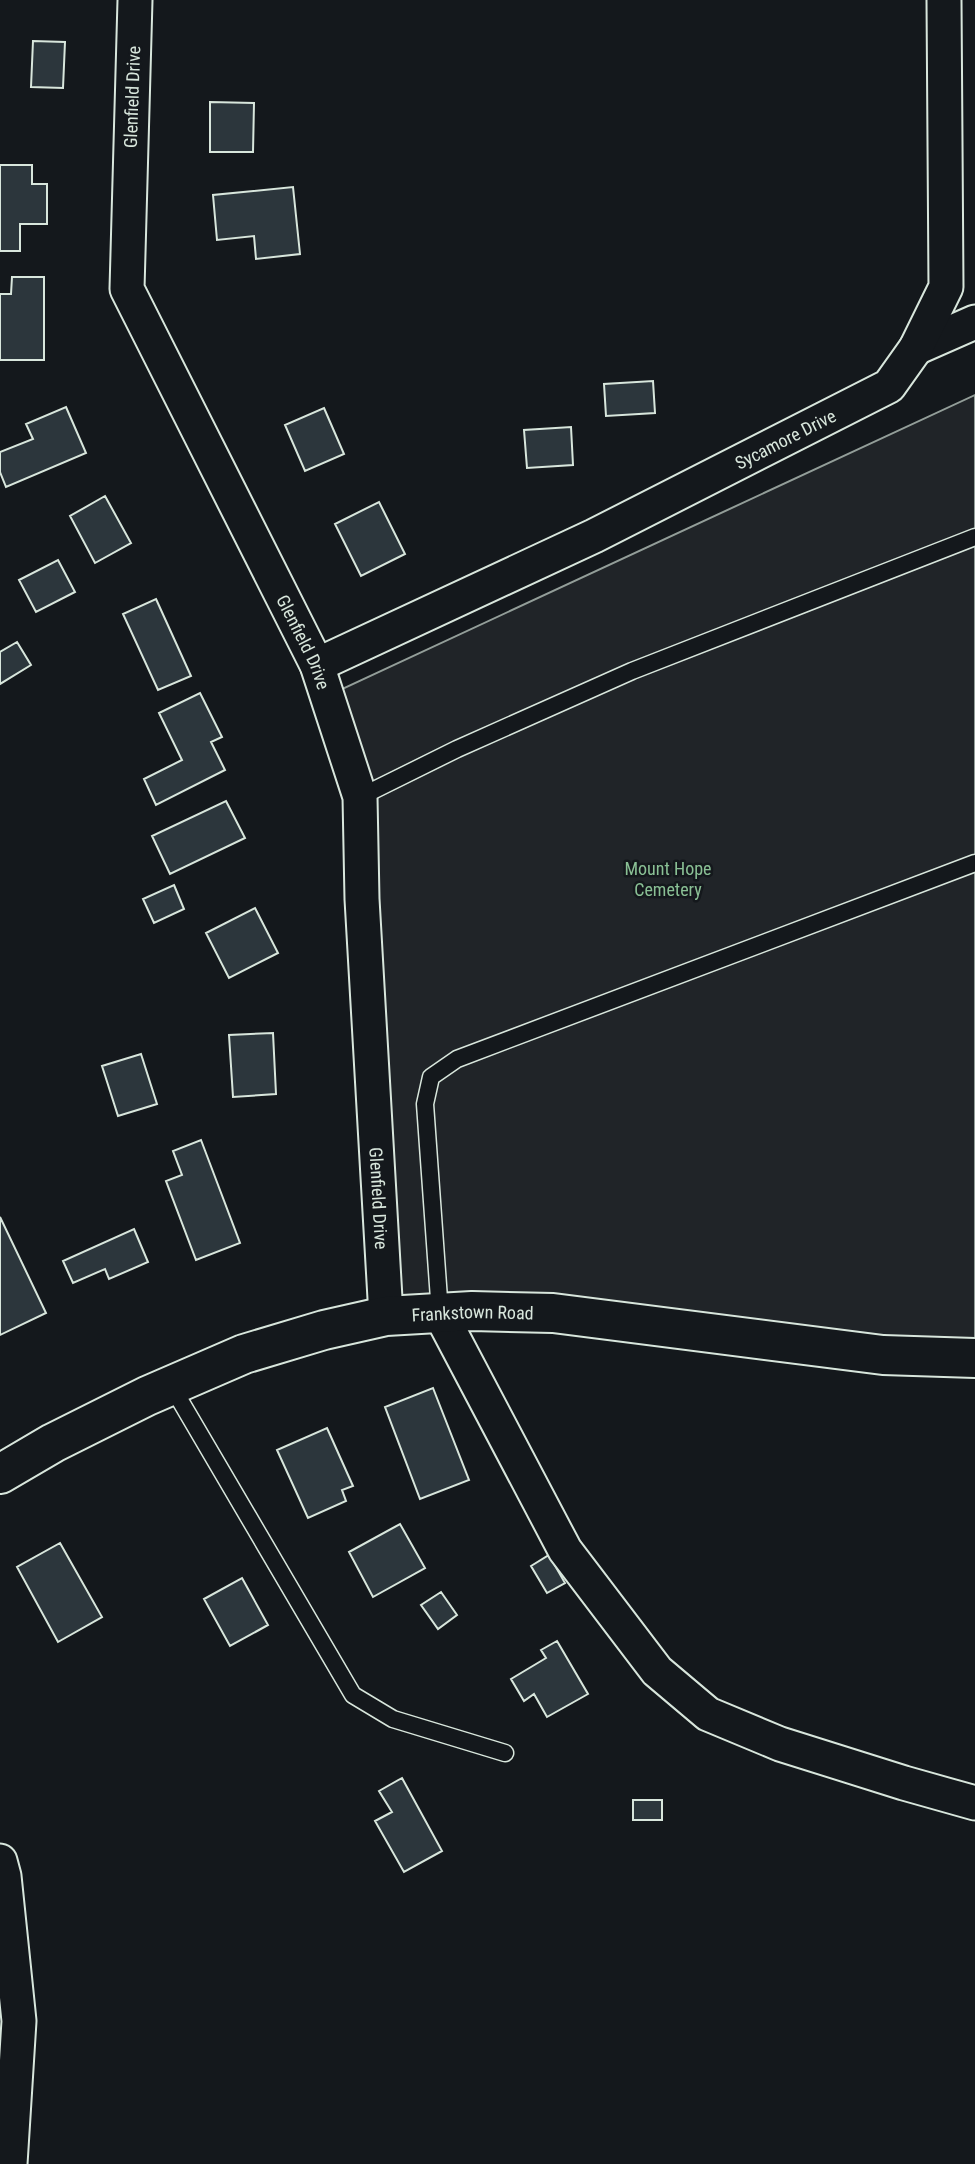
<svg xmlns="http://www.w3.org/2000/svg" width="975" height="2164" font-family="'Roboto Condensed',sans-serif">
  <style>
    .green { fill: #202428; stroke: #939e99; stroke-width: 2 }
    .building { fill: #2c363c; stroke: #d8e6dc; stroke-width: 2 }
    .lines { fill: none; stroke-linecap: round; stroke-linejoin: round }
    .lane-casing { stroke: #d8e6dc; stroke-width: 19 }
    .street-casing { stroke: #d8e6dc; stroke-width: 37 }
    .primary-casing { stroke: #d8e6dc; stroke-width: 42 }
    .lane { stroke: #14181c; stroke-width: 16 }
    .street { stroke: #14181c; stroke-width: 33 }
    .primary { stroke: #14181c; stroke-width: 38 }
    .labels { text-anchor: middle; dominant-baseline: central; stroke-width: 5; stroke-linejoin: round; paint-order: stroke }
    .street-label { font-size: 18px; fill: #d8e6dc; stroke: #14181c }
    .park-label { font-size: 18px; fill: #8ac095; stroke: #14181c }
  </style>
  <rect width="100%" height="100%" fill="#14181c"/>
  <path class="green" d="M 975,395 L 975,1358 L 386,1316 L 362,899 L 327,696 Z"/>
  <path class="building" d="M 33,41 L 65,42 L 63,88 L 31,87 Z
    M 210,102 L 254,103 L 253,152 L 210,152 Z
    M 0,165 L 32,165 L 32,184 L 47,184 L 47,224 L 20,224 L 20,251 L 0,251 Z
    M 293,187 L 300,254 L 256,259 L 254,236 L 217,240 L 213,195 Z
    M 12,277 L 44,277 L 44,360 L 0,360 L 0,294 L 11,294 Z
    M 653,381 L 655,413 L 606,416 L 604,384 Z
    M 66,407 L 86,453 L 6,487 L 0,472 L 0,452 L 33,439 L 26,424 Z
    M 324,408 L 344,454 L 305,471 L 285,425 Z
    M 571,427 L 573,465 L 527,468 L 524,430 Z
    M 105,496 L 131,543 L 95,563 L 70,516 Z
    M 379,502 L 405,554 L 361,576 L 335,524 Z
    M 58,560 L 75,592 L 36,612 L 19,580 Z
    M 156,599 L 191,676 L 158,690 L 123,614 Z
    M 17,642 L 31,665 L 0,684 L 0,652 Z
    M 200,693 L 222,737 L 211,742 L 225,770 L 156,805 L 144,779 L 182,760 L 159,713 Z
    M 226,801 L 245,838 L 170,874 L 152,836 Z
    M 174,885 L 184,909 L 154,923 L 143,899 Z
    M 255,908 L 278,953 L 229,978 L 206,933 Z
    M 273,1033 L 276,1094 L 233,1097 L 229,1035 Z
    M 141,1054 L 157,1104 L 118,1116 L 102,1066 Z
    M 201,1140 L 240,1243 L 196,1260 L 166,1181 L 182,1175 L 173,1151 Z
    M 0,1217 L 46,1313 L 0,1335 Z
    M 134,1229 L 148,1262 L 109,1279 L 105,1269 L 73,1283 L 63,1261 Z
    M 433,1388 L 469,1480 L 420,1499 L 385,1407 Z
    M 327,1428 L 353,1486 L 342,1490 L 346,1501 L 308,1518 L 277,1450 Z
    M 400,1524 L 425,1568 L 373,1597 L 349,1552 Z
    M 60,1543 L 102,1617 L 58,1642 L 17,1567 Z
    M 549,1555 L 565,1583 L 547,1593 L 531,1566 Z
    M 242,1578 L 268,1625 L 230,1646 L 204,1599 Z
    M 441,1592 L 457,1615 L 438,1629 L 421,1605 Z
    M 557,1641 L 588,1694 L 547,1717 L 534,1694 L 524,1701 L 511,1679 L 546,1658 L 541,1650 Z
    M 402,1778 L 442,1851 L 404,1872 L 375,1821 L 392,1812 L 379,1791 Z
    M 633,1800 L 662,1800 L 662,1820 L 633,1820 Z"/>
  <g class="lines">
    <g class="lane-casing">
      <path id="lane" d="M 360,797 L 457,749 L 632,671 L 975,537
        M 440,1313 L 425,1104 L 431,1077 L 457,1059 L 975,863
        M 171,1385 L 353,1695 L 393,1719 L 505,1753"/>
    </g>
    <g class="street-casing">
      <g id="street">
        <path id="s1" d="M 135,0 L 127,289 L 317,665 L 360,797 L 362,899 L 386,1316"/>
        <path d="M 916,348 L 975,322"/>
        <path id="s2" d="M 317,665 L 594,536 L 889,386 L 916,348 L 946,287 L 944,0"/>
        <path d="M 440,1313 L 565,1550 L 657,1671 L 708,1714 L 780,1744 L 904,1783 L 975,1803"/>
        <path d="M 0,1861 L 4,1876 L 19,2021 L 10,2164"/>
      </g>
    </g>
    <g class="primary-casing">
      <g id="primary">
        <path id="s3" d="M 0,1474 L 53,1443 L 147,1396 L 244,1354 L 324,1330 L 386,1316 L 472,1311 L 553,1313 L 883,1355 L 975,1358"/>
      </g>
    </g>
    <use href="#lane" class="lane"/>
    <use href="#street" class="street"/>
    <use href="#primary" class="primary"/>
  </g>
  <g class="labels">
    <g class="street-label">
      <text transform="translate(132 97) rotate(-88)">Glenfield Drive</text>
      <text stroke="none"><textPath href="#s2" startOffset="520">Sycamore Drive</textPath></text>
      <text stroke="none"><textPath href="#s1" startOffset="684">Glenfield Drive</textPath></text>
      <text stroke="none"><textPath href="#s1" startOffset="1251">Glenfield Drive</textPath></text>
      <text stroke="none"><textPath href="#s3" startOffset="506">Frankstown Road</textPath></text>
    </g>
    <g class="park-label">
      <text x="668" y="868">Mount Hope<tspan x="668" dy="21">Cemetery</tspan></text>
    </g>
  </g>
</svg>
